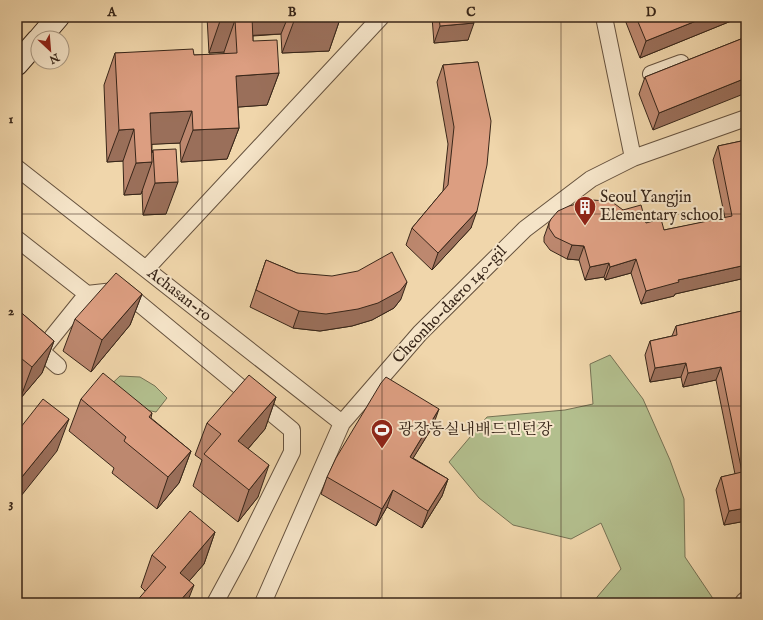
<svg xmlns="http://www.w3.org/2000/svg" width="763" height="620" font-family="'IM FELL English','Noto Serif KR',serif">
  <style>
    .green { fill: #b3bf8e; stroke: #767254 }
    .lines { fill: none; stroke-linecap: round; stroke-linejoin: round }
    .minor-casing { stroke: #66523e; stroke-width: 18 }
    .tertiary-casing { stroke: #66523e; stroke-width: 22 }
    .secondary-casing { stroke: #382619; stroke-width: 24 }
    .minor { stroke: #f5e4c8; stroke-width: 16 }
    .tertiary { stroke: #f5e4c8; stroke-width: 20 }
    .secondary { stroke: #f5e4c8; stroke-width: 22 }
    .wall { fill: #bd886f; stroke: #382619 }
    .shaded-wall { fill: #9a6f5a; stroke: #382619 }
    .building { fill: #dc9e81; stroke: #382619 }
    .grid { fill: none; stroke: #382619; stroke-width: 1; stroke-opacity: 0.55 }
    .labels { text-anchor: middle; dominant-baseline: central; stroke-width: 4; stroke-linejoin: round; paint-order: stroke }
    .poi-label { font-size: 16px; fill: #382619; stroke: #f5e4c8; text-anchor: start }
    .street-label { font-size: 16px; fill: #382619; stroke: #f5e4c8 }
    .neatline { fill: none; stroke: #382619; stroke-width: 1.5 }
    .grid-label { font-size: 13px; text-anchor: middle; font-weight: bold; fill: #382619 }
  </style>
  <rect width="100%" height="100%" fill="#f0d6ab"/>
  <filter id="stains"><feTurbulence type="fractalNoise" baseFrequency=".005" numOctaves="4"/><feColorMatrix values="0 0 0 0 .2 0 0 0 0 .09 0 0 0 0 .02 0 0 0 .5 -.17"/></filter>
  <radialGradient id="worn" r=".72"><stop offset=".6" stop-color="#630" stop-opacity="0"/><stop offset="1" stop-color="#630" stop-opacity=".3"/></radialGradient>
  <path class="green" d="M 610,355 L 643,399 L 670,460 L 684,499 L 685,557 L 716,603 L 592,603 L 621,569 L 601,523 L 571,539 L 513,525 L 479,498 L 449,462 L 487,417 L 565,410 L 593,404 L 590,364 Z
    M 120,376 L 140,377 L 155,386 L 167,398 L 156,412 L 141,409 L 100,395 Z"/>
  <g class="lines">
    <g class="minor-casing">
      <path id="minor" d="M 604,17 L 633,158
        M 651,74 L 681,63
        M 17,168 L 342,423
        M 17,239 L 87,294
        M 146,269 L 381,17
        M 58,366 L 41,351 L 87,294 L 123,290 L 292,430 L 292,452 L 241,555 L 215,603
        M 263,603 L 342,423 L 420,333 L 525,229 L 591,179 L 633,158 L 746,118"/>
    </g>
    <g class="tertiary-casing">
      <path id="tertiary" d="M 745,603 L 746,602"/>
    </g>
    <g class="secondary-casing">
      <path id="secondary" d="M 40,38 L 58,17
        M 17,64 L 38,40"/>
    </g>
    <use href="#minor" class="minor"/>
    <use href="#tertiary" class="tertiary"/>
    <use href="#secondary" class="secondary"/>
  </g>
  <path class="wall" d="M 207,17 L 340,17 L 340,19 L 329,51 L 282,53 L 281,34 L 253,36 L 253,41 L 279,73 L 267,105 L 238,107 L 239,128 L 227,159 L 181,162 L 180,143 L 152,144 L 152,153 L 153,150 L 166,214 L 143,215 L 142,191 L 141,194 L 124,195 L 123,161 L 107,162 L 104,85 L 115,53 L 194,55 L 224,54 L 224,52 L 209,53 Z
    M 432,17 L 473,17 L 468,40 L 434,43 Z
    M 626,17 L 741,17 L 640,58 L 625,20 Z
    M 746,37 L 653,130 L 639,94 L 645,77 Z
    M 478,62 L 471,228 L 432,270 L 406,245 L 412,228 L 443,191 L 448,144 L 437,82 L 443,65 Z
    M 746,140 L 746,298 L 741,279 L 675,294 L 674,296 L 641,304 L 631,273 L 605,280 L 604,277 L 585,280 L 579,260 L 567,259 L 550,250 L 544,242 L 544,237 L 549,223 L 623,210 L 646,223 L 664,230 L 725,218 L 713,160 L 718,146 Z
    M 266,260 L 297,273 L 401,299 L 394,308 L 372,320 L 352,326 L 320,331 L 293,328 L 250,307 Z
    M 142,294 L 130,325 L 91,372 L 63,351 L 75,319 Z
    M 17,309 L 54,341 L 42,373 L 20,399 L 17,397 Z
    M 746,310 L 746,521 L 724,525 L 716,490 L 721,477 L 735,474 L 716,380 L 683,387 L 681,377 L 650,382 L 645,355 L 650,341 L 672,336 L 676,326 Z
    M 276,397 L 265,429 L 248,449 L 258,497 L 238,522 L 193,486 L 202,460 L 195,455 L 207,423 Z
    M 81,399 L 152,413 L 151,418 L 191,451 L 179,483 L 157,509 L 112,473 L 114,468 L 69,431 Z
    M 433,426 L 413,458 L 448,479 L 442,496 L 422,528 L 387,507 L 376,526 L 321,494 L 327,477 Z
    M 215,532 L 204,564 L 189,581 L 145,591 L 141,587 L 152,555 Z"/>
  <path class="shaded-wall" d="M 247,17 L 288,17 L 281,34 L 240,36 Z
    M 706,17 L 741,17 L 640,58 L 646,41 Z
    M 340,19 L 329,51 L 282,53 L 294,21 Z
    M 235,20 L 224,52 L 209,53 L 220,21 Z
    M 474,23 L 468,40 L 434,43 L 440,26 Z
    M 279,73 L 267,105 L 225,108 L 236,76 Z
    M 746,78 L 746,93 L 653,130 L 659,113 Z
    M 192,111 L 180,143 L 138,145 L 150,113 Z
    M 239,128 L 227,159 L 181,162 L 193,130 Z
    M 134,129 L 123,161 L 107,162 L 119,130 Z
    M 152,162 L 141,194 L 124,195 L 136,163 Z
    M 178,182 L 166,214 L 143,215 L 155,183 Z
    M 477,211 L 471,228 L 432,270 L 438,253 Z
    M 572,245 L 584,246 L 579,260 L 567,259 Z
    M 636,259 L 631,273 L 605,280 L 610,267 Z
    M 609,263 L 604,277 L 585,280 L 590,267 Z
    M 746,265 L 741,279 L 675,294 L 674,296 L 641,304 L 646,291 L 678,280 Z
    M 407,282 L 401,299 L 394,308 L 372,320 L 352,326 L 320,331 L 293,328 L 299,311 Z
    M 142,294 L 130,325 L 91,372 L 102,340 Z
    M 54,341 L 42,373 L 20,399 L 32,367 Z
    M 686,363 L 681,377 L 650,382 L 655,368 Z
    M 721,367 L 716,380 L 683,387 L 688,373 Z
    M 276,397 L 265,429 L 227,473 L 238,441 Z
    M 439,409 L 433,426 L 404,473 L 410,457 Z
    M 69,419 L 57,451 L 17,501 L 17,483 Z
    M 191,451 L 179,483 L 157,509 L 168,477 Z
    M 269,465 L 258,497 L 238,522 L 249,490 Z
    M 448,479 L 442,496 L 422,528 L 428,511 Z
    M 393,490 L 387,507 L 376,526 L 382,509 Z
    M 746,508 L 746,521 L 724,525 L 729,511 Z
    M 215,532 L 204,564 L 170,603 L 180,573 Z
    M 194,585 L 187,603 L 178,603 Z"/>
  <path class="building" d="M 220,17 L 252,17 L 253,41 L 277,40 L 279,73 L 236,76 L 239,128 L 193,130 L 192,111 L 150,113 L 152,162 L 136,163 L 134,129 L 119,130 L 115,53 L 193,49 L 194,55 L 237,53 L 235,20 L 220,21 Z
    M 294,17 L 340,17 L 340,19 L 294,21 Z
    M 439,17 L 473,17 L 474,23 L 440,26 Z
    M 636,17 L 706,17 L 646,41 Z
    M 746,37 L 746,78 L 659,113 L 645,77 Z
    M 478,62 L 491,121 L 487,165 L 477,211 L 438,253 L 412,228 L 448,185 L 454,127 L 443,65 Z
    M 746,140 L 746,266 L 746,265 L 678,280 L 679,282 L 646,291 L 636,259 L 610,267 L 609,263 L 590,267 L 584,246 L 572,245 L 555,237 L 549,228 L 549,223 L 551,219 L 558,211 L 569,206 L 592,200 L 607,201 L 615,204 L 623,210 L 641,205 L 646,223 L 661,219 L 664,230 L 732,216 L 718,146 Z
    M 176,149 L 178,182 L 155,183 L 153,150 Z
    M 392,252 L 407,282 L 400,291 L 378,303 L 358,309 L 326,314 L 299,311 L 256,290 L 266,260 L 297,273 L 332,276 L 358,271 Z
    M 116,273 L 142,294 L 102,340 L 75,319 Z
    M 17,309 L 54,341 L 32,367 L 17,355 Z
    M 746,310 L 746,508 L 729,511 L 721,477 L 742,472 L 721,367 L 688,373 L 686,363 L 655,368 L 650,341 L 677,335 L 676,326 Z
    M 103,373 L 152,413 L 149,417 L 191,451 L 168,477 L 124,441 L 126,437 L 81,399 Z
    M 249,375 L 276,397 L 238,441 L 269,465 L 249,490 L 204,454 L 221,434 L 207,423 Z
    M 386,377 L 439,409 L 410,457 L 448,479 L 428,511 L 393,490 L 382,509 L 327,477 L 336,458 L 381,383 Z
    M 43,399 L 69,419 L 17,483 L 17,432 Z
    M 190,511 L 215,532 L 180,573 L 194,585 L 178,603 L 135,603 L 166,567 L 152,555 Z"/>
  <path class="grid" d="M 202,17 L 202,603M 382,17 L 382,603M 561,17 L 561,603M 17,214 L 746,214M 17,406 L 746,406"/>
  <defs>
    <g id="building-pin" transform="scale(1.15)"><path d="M0 17L-7.5 6A9.5 9.5 0 1 1 7.5 6Z" fill="#8f2418" stroke="#f5e4c8"/><path d="M-4-6H4V6H1V3H-1V6H-4ZM-2.5-4.3h1.7v1.8h-1.7ZM.8-4.3h1.7v1.8H.8ZM-2.5-1h1.7V.8h-1.7ZM.8-1h1.7V.8H.8Z" fill="#fff"/></g>
    <g id="stadium-pin" transform="scale(1.15)"><path d="M0 17L-7.5 6A9.5 9.5 0 1 1 7.5 6Z" fill="#8f2418" stroke="#f5e4c8"/><path d="M0-5a6.5 5 0 1 0 0 10a6.5 5 0 1 0 0-10ZM-3.5-1.8h7v3.6h-7Z" fill="#fff"/></g>
  </defs>
  <g fill-rule="evenodd">
    <use href="#building-pin" x="585" y="207"/>
    <use href="#stadium-pin" x="382" y="430"/>
  </g>
  <g class="labels">
    <g class="poi-label">
      <text x="600" y="198">Seoul Yangjin<tspan x="600" dy="18">Elementary school</tspan></text>
      <text x="398" y="430">광장동실내배드민턴장</text>
    </g>
    <g class="street-label">
      <text transform="translate(179 295) rotate(38)">Achasan-ro</text>
      <text transform="translate(450 305) rotate(-46)">Cheonho-daero 140-gil</text>
    </g>
  </g>
  <rect width="763" height="620" fill="none" stroke="#f0d6ab" stroke-width="44"/>
  <g transform="translate(50 50) rotate(154)"><circle r="19" fill="#f5e4c8" stroke="#a99882"/>
  <path d="M0-3L7 15L0 10L-7 15Z" fill="#8f2418"/>
  <text y="-6" font-size="11" font-weight="bold" text-anchor="middle" fill="#382619">N</text>
  </g>
  <rect x="22" y="22" width="719" height="576" class="neatline"/>
  <g class="grid-label">
    <text x="112" y="16">A</text>
    <text x="292" y="16">B</text>
    <text x="471" y="16">C</text>
    <text x="651" y="16">D</text>
    <text x="11" y="123">1</text>
    <text x="11" y="315">2</text>
    <text x="11" y="507">3</text>
  </g>
  <rect width="100%" height="100%" filter="url(#stains)"/>
  <rect width="100%" height="100%" fill="url(#worn)"/>
</svg>
